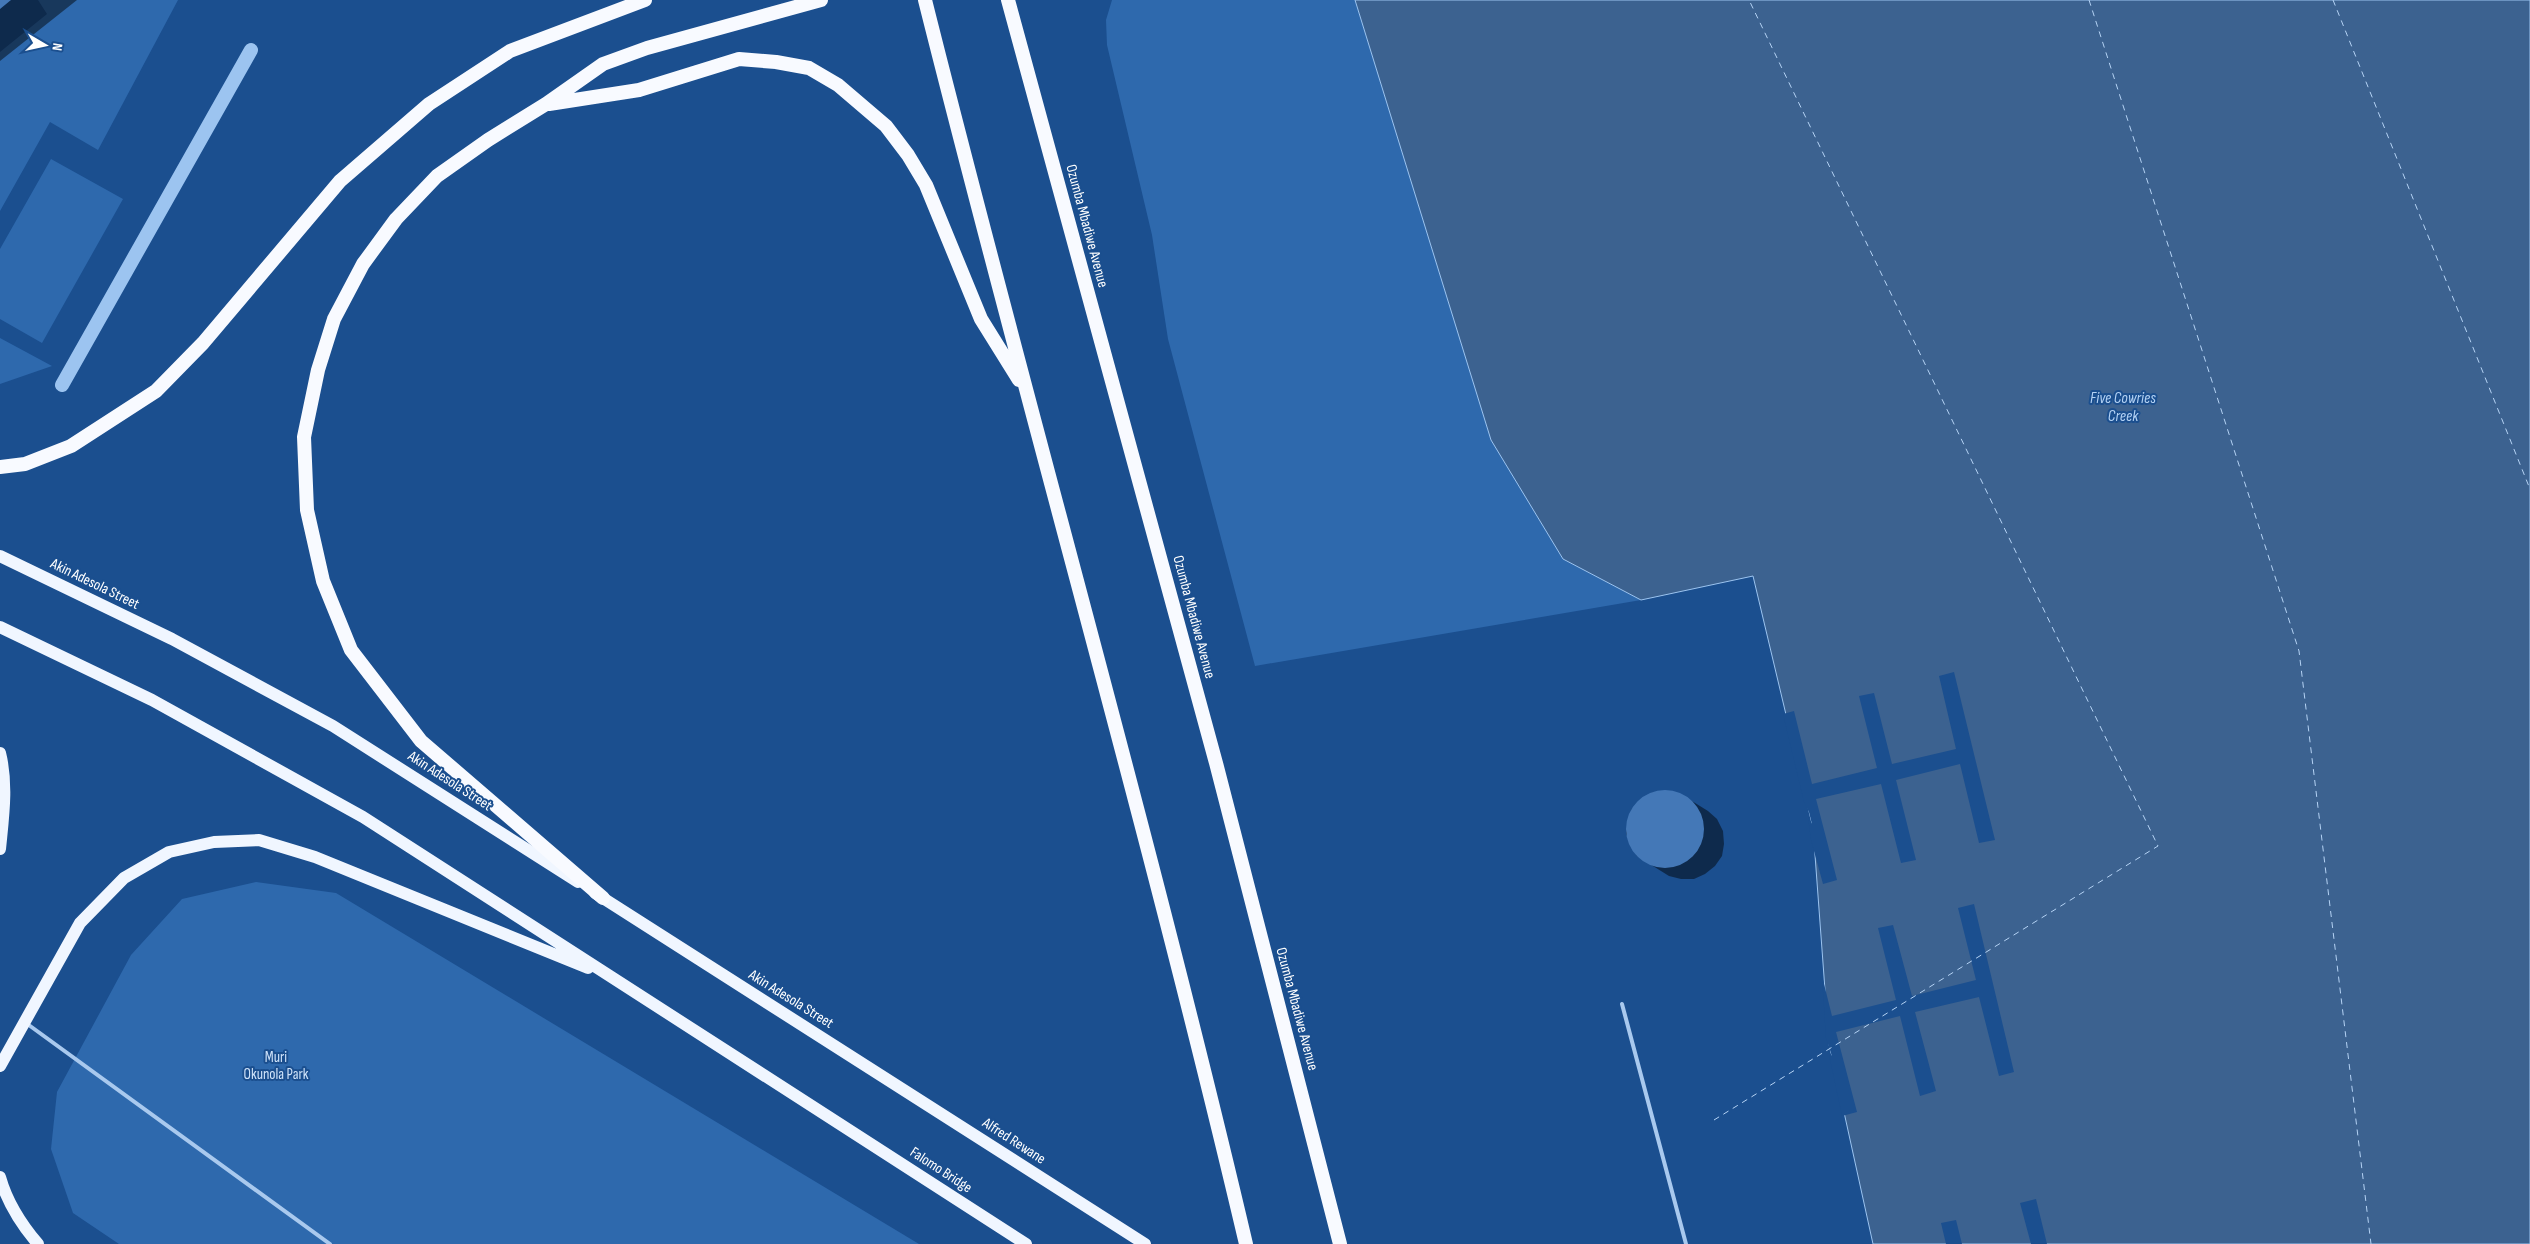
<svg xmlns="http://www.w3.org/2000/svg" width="2530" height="1244" font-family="'Sofia Sans Condensed',sans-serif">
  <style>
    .green { fill: #2e69ad }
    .water { fill: #3c6290; stroke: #9cc4f0 }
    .pier { fill: #1b4f8f }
    .shadow { fill: #0007 }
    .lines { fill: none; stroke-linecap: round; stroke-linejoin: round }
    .stream { stroke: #9cc4f0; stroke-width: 14 }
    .ferry { stroke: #b5d3f5; stroke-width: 1; stroke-dasharray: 6 5; stroke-linecap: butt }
    .building { fill: #4478b7 }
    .service { stroke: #a9c9ee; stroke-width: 4 }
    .primary { stroke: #f0f6ff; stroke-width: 12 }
    .trunk { stroke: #f8faff; stroke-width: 14 }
    .labels { text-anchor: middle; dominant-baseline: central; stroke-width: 4; stroke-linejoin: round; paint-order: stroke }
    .street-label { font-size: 15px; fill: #fff; stroke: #1b4f8f }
    .park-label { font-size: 15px; fill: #cfe3fa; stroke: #1b4f8f }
    .water-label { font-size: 16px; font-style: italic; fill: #b5d3f5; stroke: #1b4f8f }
  </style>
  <rect width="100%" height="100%" fill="#1b4f8f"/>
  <path class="green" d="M 38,0 L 178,0 L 98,150 L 50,122 L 0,211 L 0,52 L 47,14 Z
    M 1112,0 L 1355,0 L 1492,440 L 1563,559 L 1641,600 L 1255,666 L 1168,339 L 1152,235 L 1107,45 L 1106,20 Z
    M 51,159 L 123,199 L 42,343 L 0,319 L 0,249 Z
    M 0,338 L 52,366 L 0,384 Z
    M 256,882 L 336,893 L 919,1244 L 119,1244 L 73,1213 L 51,1149 L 57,1092 L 131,955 L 182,899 Z"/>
  <path class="water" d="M 1355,0 L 2530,0 L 2530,1244 L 1873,1244 L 1829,1044 L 1813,828 L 1753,576 L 1641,600 L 1563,559 L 1491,440 Z"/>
  <path class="pier" d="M 1954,672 L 1995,840 L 1979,843 L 1960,764 L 1896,780 L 1916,860 L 1901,863 L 1881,784 L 1816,799 L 1837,880 L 1823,884 L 1811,840 L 1808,817 L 1812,824 L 1809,812 L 1804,802 L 1783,714 L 1794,711 L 1812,784 L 1877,768 L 1859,696 L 1874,693 L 1892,764 L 1956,749 L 1939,676 Z
    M 1974,904 L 2014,1072 L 1999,1076 L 1979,997 L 1915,1012 L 1936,1091 L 1920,1096 L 1900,1016 L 1836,1032 L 1857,1112 L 1842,1116 L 1828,1050 L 1832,1056 L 1826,1038 L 1822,976 L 1832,1016 L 1896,1000 L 1878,928 L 1893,925 L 1912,996 L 1976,980 L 1958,908 Z
    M 2036,1199 L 2047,1244 L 2031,1244 L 2020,1203 Z
    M 1956,1220 L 1962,1244 L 1946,1244 L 1941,1223 Z"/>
  <path class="shadow" d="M 0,0 L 77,0 L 0,61 Z
    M 1664,791 L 1676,793 L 1687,798 L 1708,811 L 1717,819 L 1723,831 L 1724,844 L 1722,856 L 1715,866 L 1705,874 L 1694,879 L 1681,879 L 1669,876 L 1637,856 L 1630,845 L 1626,833 L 1628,821 L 1632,809 L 1641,800 L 1651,793 Z"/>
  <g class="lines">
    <path class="stream" d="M 62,385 L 251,50"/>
    <path class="ferry" d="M 2089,0 L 2299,651 L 2371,1244
      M 2333,0 L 2530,489
      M 1714,1120 L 2158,846 L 1749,0"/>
  </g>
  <path class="building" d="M 0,0 L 11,0 L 0,9 Z
    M1626 829a39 39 0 1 1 78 0a39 39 0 1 1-78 0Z"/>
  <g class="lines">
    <path class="service" d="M 1622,1004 L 1686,1244
      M 26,1023 L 330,1244"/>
    <path class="primary" d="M 0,556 L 172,639 L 333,726 L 578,882
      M 0,627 L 152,700 L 363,817 L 1026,1244
      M 0,753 C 8,785 3,818 0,849
      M 595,893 L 1145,1244
      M 0,1066 L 80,923 L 124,878 L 169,852 L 214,842 L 259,840 L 315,857 L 588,968
      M 0,1177 C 7,1202 21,1224 38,1244"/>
    <path class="trunk" d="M 925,0 C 1029,415 1148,827 1246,1244
      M 1008,0 L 1216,763 L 1340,1244
      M 549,104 L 639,90 L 739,59 L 776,62 L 809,68 L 838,85 L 886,126 L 908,155 L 926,185 L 981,319 L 1019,380
      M 0,467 L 25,464 L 71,446 L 156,391 L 203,343 L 340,181 L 429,104 L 510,51 L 645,0
      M 603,898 L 421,741 L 351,650 L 323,581 L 307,510 L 304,437 L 318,370 L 334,319 L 363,264 L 396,219 L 437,176 L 488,140 L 546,104 L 603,64 L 647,48 L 821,0"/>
  </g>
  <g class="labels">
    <g class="street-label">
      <text transform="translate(1087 226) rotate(75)">Ozumba Mbadiwe Avenue</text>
      <text transform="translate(95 584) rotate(26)">Akin Adesola Street</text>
      <text transform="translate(1194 617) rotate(75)">Ozumba Mbadiwe Avenue</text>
      <text transform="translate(450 781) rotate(33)">Akin Adesola Street</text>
      <text transform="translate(791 999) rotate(32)">Akin Adesola Street</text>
      <text transform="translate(1297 1009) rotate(75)">Ozumba Mbadiwe Avenue</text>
      <text transform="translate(1014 1141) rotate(33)">Alfred Rewane</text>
      <text transform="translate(941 1170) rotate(33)">Falomo Bridge</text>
    </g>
    <g class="park-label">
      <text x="276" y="1057">Muri<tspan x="276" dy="17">Okunola Park</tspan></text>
    </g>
    <g class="water-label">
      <text x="2123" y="398">Five Cowries<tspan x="2123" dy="18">Creek</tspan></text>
    </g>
  </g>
  <g transform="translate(45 45) rotate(99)" stroke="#1b4f8f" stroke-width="4" paint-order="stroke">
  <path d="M0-4L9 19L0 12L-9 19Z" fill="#ffffff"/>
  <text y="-8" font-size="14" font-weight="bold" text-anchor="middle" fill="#ffffff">N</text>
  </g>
</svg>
